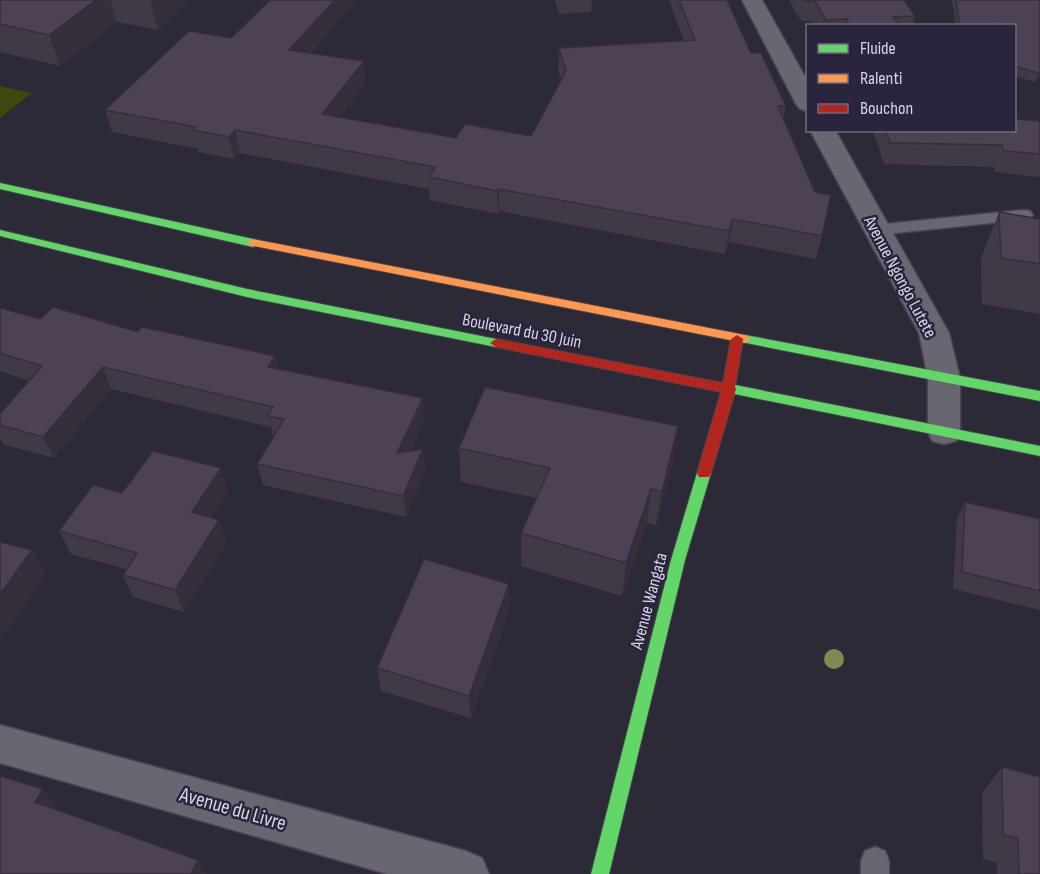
<svg xmlns="http://www.w3.org/2000/svg" width="1040" height="874" font-family="'Sofia Sans Condensed',sans-serif">
  <style>
    .green { fill: #3e470e }
    .lines { fill: none; stroke-linecap: round; stroke-linejoin: round }
    .lane-casing { stroke: #484552; stroke-width: 3 }
    .street-casing { stroke: #484552; stroke-width: 3 }
    .fast-casing { stroke: #484552; stroke-width: 2 }
    .slow-casing { stroke: #484552; stroke-width: 2 }
    .jam-casing { stroke: #484552; stroke-width: 2 }
    .lane { fill: #696672; fill-rule: evenodd }
    .street { fill: #696672; fill-rule: evenodd }
    .fast { fill: #63d668; fill-rule: evenodd }
    .slow { fill: #ff974d; fill-rule: evenodd }
    .jam { fill: #b3261e; fill-rule: evenodd }
    .tree { fill: #7f8951 }
    .wall { fill: #423947 }
    .shaded-wall { fill: #362e3a }
    .building { fill: #4d4253; stroke: #362e3a; stroke-width: 1.5 }
    .labels { text-anchor: middle; dominant-baseline: central; stroke-width: 5; stroke-linejoin: round; paint-order: stroke }
    .street-label { font-size: 18px; fill: #d7d4e5; stroke: #2a243d }
    .near-street-label { font-size: 21px; fill: #d7d4e5; stroke: #2a243d }
  </style>
  <rect width="100%" height="100%" fill="#2d2a37"/>
  <path class="green" d="M 0,86 L 32,93 L 0,118 Z"/>
  <g class="lines">
    <g class="lane-casing">
      <path id="lane" d="M 1024,210 L 1030,211 L 1033,215 L 1030,219 L 876,235 L 867,230 L 876,225 Z
        M 875,847 L 885,851 L 889,861 L 889,874 L 861,874 L 861,861 L 865,851 Z"/>
    </g>
    <g class="street-casing">
      <path id="street" d="M 742,0 L 762,0 L 808,82 L 808,111 L 800,109 L 796,104 Z
        M 810,130 L 835,130 L 949,333 L 960,378 L 960,432 L 956,441 L 944,444 L 932,441 L 928,432 L 928,378 L 919,333 Z
        M 0,725 L 466,851 L 482,858 L 489,874 L 387,874 L 0,763 Z"/>
    </g>
    <g class="fast-casing">
      <path id="fast" d="M 0,183 L 253,239 L 259,243 L 253,247 L 0,189 Z
        M 0,230 L 247,289 L 496,339 L 502,343 L 496,347 L 247,297 L 0,236 Z
        M 745,335 L 1040,391 L 1040,401 L 741,342 L 739,339 L 741,336 Z
        M 730,384 L 1040,446 L 1040,456 L 725,392 L 724,389 L 725,386 Z
        M 704,468 L 709,469 L 711,473 L 685,560 L 609,874 L 591,874 L 671,560 L 697,473 L 699,469 Z"/>
    </g>
    <g class="slow-casing">
      <path id="slow" d="M 253,239 L 745,335 L 751,339 L 745,343 L 249,245 L 247,243 Z"/>
    </g>
    <g class="jam-casing">
      <path id="jam" d="M 737,335 L 743,339 L 735,387 L 736,389 L 711,473 L 709,477 L 699,477 L 697,473 L 721,392 L 496,347 L 490,343 L 496,339 L 723,383 L 731,339 Z"/>
    </g>
    <use href="#lane" class="lane"/>
    <use href="#street" class="street"/>
    <use href="#fast" class="fast"/>
    <use href="#slow" class="slow"/>
    <use href="#jam" class="jam"/>
  </g>
  <circle class="tree" cx="834" cy="659" r="10"/>
  <path class="wall" d="M 0,0 L 188,0 L 158,30 L 117,22 L 60,66 L 0,52 Z
    M 270,0 L 356,0 L 310,53 L 366,83 L 340,117 L 456,138 L 531,136 L 561,80 L 558,70 L 559,48 L 684,41 L 669,0 L 727,0 L 751,53 L 786,106 L 783,119 L 822,236 L 816,259 L 729,242 L 725,254 L 499,211 L 498,214 L 430,200 L 429,189 L 240,153 L 234,159 L 199,152 L 198,149 L 112,132 L 105,110 L 231,38 Z
    M 555,0 L 592,0 L 591,12 L 559,14 Z
    M 789,0 L 904,0 L 915,16 L 913,26 L 813,26 L 811,21 L 801,21 Z
    M 952,0 L 1040,0 L 1040,74 L 1035,82 L 1014,76 L 1014,26 L 956,26 Z
    M 1040,121 L 1040,177 L 995,172 L 994,167 L 884,164 L 873,130 L 1014,130 Z
    M 999,212 L 1040,219 L 1040,314 L 982,304 L 981,258 Z
    M 0,308 L 40,319 L 138,332 L 275,356 L 278,369 L 425,420 L 411,451 L 423,449 L 425,471 L 406,517 L 263,485 L 257,464 L 273,437 L 271,427 L 111,389 L 54,458 L 3,444 L 0,439 L 0,414 L 29,381 L 0,371 Z
    M 459,448 L 673,460 L 656,525 L 647,523 L 622,596 L 521,566 L 521,533 L 536,498 L 461,482 Z
    M 228,491 L 211,518 L 227,543 L 184,612 L 133,597 L 123,575 L 126,569 L 71,554 L 59,531 Z
    M 965,502 L 1040,519 L 1040,610 L 953,589 L 957,519 Z
    M 510,608 L 471,718 L 381,691 L 377,668 Z
    M 1002,767 L 1040,874 L 997,874 L 997,863 L 983,859 L 982,793 Z"/>
  <path class="shaded-wall" d="M 96,0 L 111,0 L 117,22 L 60,66 L 49,35 Z
    M 150,0 L 188,0 L 158,30 Z
    M 335,0 L 356,0 L 293,71 L 289,50 Z
    M 364,61 L 366,83 L 326,137 L 322,114 Z
    M 235,130 L 240,153 L 234,159 L 229,137 Z
    M 499,189 L 499,211 L 498,214 L 497,191 Z
    M 733,219 L 729,242 L 725,254 L 729,231 Z
    M 275,356 L 280,378 L 268,367 Z
    M 103,367 L 111,389 L 54,458 L 43,437 Z
    M 423,398 L 425,420 L 400,474 L 397,453 Z
    M 678,426 L 673,460 L 656,525 L 662,492 Z
    M 423,449 L 425,471 L 406,517 L 403,496 Z
    M 221,468 L 228,491 L 200,535 L 192,512 Z
    M 651,489 L 647,523 L 622,596 L 626,563 Z
    M 219,520 L 227,543 L 184,612 L 175,590 Z
    M 32,550 L 46,575 L 0,640 L 0,594 Z
    M 509,584 L 510,608 L 471,718 L 469,696 Z
    M 43,789 L 58,809 L 51,822 L 35,802 Z
    M 198,860 L 207,874 L 191,874 Z"/>
  <path class="building" d="M 0,0 L 96,0 L 49,35 L 0,24 Z
    M 270,0 L 335,0 L 289,50 L 364,61 L 322,114 L 456,138 L 465,124 L 531,136 L 566,71 L 559,48 L 695,40 L 679,0 L 727,0 L 751,53 L 761,53 L 786,106 L 778,106 L 815,192 L 831,195 L 822,236 L 733,219 L 729,231 L 499,189 L 497,191 L 429,177 L 435,167 L 235,130 L 229,137 L 193,130 L 196,127 L 105,110 L 189,31 L 231,38 Z
    M 804,0 L 904,0 L 915,16 L 893,17 L 899,26 L 849,26 L 847,19 L 826,20 L 815,1 L 805,1 Z
    M 956,0 L 1040,0 L 1040,71 L 1039,73 L 1014,66 L 1014,26 L 998,26 L 999,24 L 960,26 Z
    M 1014,119 L 1040,121 L 1040,154 L 1004,151 L 1002,145 L 890,143 L 886,130 L 1014,130 Z
    M 999,212 L 1040,219 L 1040,264 L 1001,258 Z
    M 53,307 L 138,332 L 142,327 L 275,356 L 268,367 L 423,398 L 397,453 L 423,449 L 403,496 L 257,464 L 284,419 L 268,416 L 273,407 L 103,367 L 43,437 L 0,425 L 0,414 L 42,366 L 0,353 L 0,308 L 40,319 Z
    M 485,387 L 678,426 L 662,492 L 651,489 L 626,563 L 521,533 L 550,468 L 459,448 Z
    M 153,451 L 221,468 L 192,512 L 219,520 L 175,590 L 123,575 L 137,553 L 59,531 L 93,485 L 122,493 Z
    M 965,502 L 1040,519 L 1040,591 L 962,572 Z
    M 0,542 L 32,550 L 0,594 Z
    M 424,559 L 509,584 L 469,696 L 377,668 Z
    M 1002,767 L 1040,777 L 1040,874 L 1019,874 L 1018,838 L 1003,835 Z
    M 0,776 L 43,789 L 35,802 L 198,860 L 191,874 L 0,874 Z"/>
  <g class="labels">
    <g class="street-label">
      <text transform="translate(900 277) rotate(62)">Avenue Ngongo Lutete</text>
      <text transform="translate(522 331) rotate(11)">Boulevard du 30 Juin</text>
      <text transform="translate(649 601) rotate(-75)">Avenue Wangata</text>
    </g>
    <g class="near-street-label">
      <text transform="translate(233 809) rotate(16)">Avenue du Livre</text>
    </g>
  </g>
  <rect x="806" y="24" width="210" height="108" fill="#2a243d" stroke="#6f6a80" stroke-width="1.5"/>
  <rect x="818" y="44" width="30" height="9" fill="#63d668" stroke="#6f6a80" stroke-width="1.5"/>
  <text x="860" y="54" font-size="18" fill="#d7d4e5">Fluide</text>
  <rect x="818" y="74" width="30" height="9" fill="#ff974d" stroke="#6f6a80" stroke-width="1.5"/>
  <text x="860" y="84" font-size="18" fill="#d7d4e5">Ralenti</text>
  <rect x="818" y="104" width="30" height="9" fill="#b3261e" stroke="#6f6a80" stroke-width="1.5"/>
  <text x="860" y="114" font-size="18" fill="#d7d4e5">Bouchon</text>
</svg>
